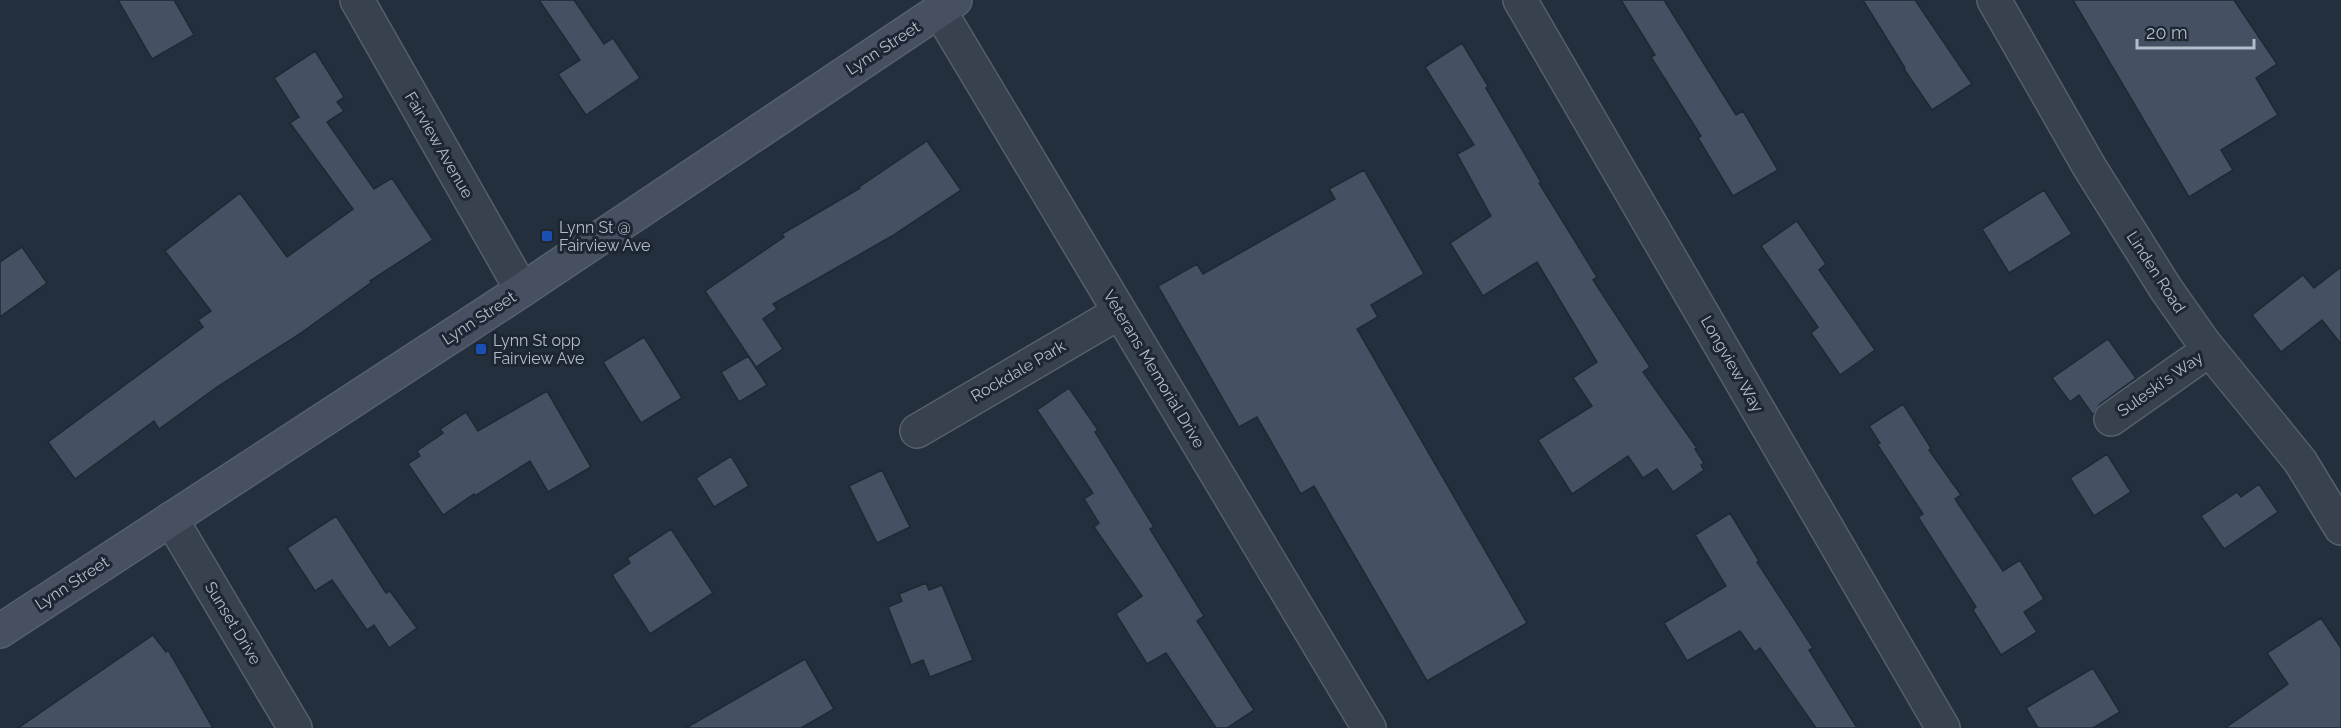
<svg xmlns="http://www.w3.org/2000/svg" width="2341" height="728" font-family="Raleway,sans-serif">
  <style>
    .building { fill: #455162; stroke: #1f2835; stroke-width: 1.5 }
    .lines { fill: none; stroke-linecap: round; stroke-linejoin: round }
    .street-casing { stroke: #565f6c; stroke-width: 36 }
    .secondary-casing { stroke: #565f6c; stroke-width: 36 }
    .street { stroke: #38414e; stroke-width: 33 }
    .secondary { stroke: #465061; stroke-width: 33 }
    .transit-dot { fill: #1a4fb4; stroke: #1d2633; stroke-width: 2 }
    .labels { text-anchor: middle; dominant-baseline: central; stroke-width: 6; stroke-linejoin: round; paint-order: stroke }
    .street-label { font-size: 16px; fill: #b4bcc9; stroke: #1d2633 }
    .poi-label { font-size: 16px; fill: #b4bcc9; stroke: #1d2633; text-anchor: start }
  </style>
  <rect width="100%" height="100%" fill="#242f3e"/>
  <path class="building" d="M 118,0 L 174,0 L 194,35 L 152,59 Z
    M 539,0 L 574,0 L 604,44 L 613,38 L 640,78 L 586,115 L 558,74 L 580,60 Z
    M 1621,0 L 1664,0 L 1736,115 L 1743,111 L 1778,170 L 1733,196 L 1698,138 L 1701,136 L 1651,57 L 1655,55 Z
    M 1863,0 L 1915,0 L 1972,84 L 1932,110 L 1904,69 L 1905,68 Z
    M 2073,0 L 2234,0 L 2277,64 L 2256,78 L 2278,115 L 2221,150 L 2233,170 L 2189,197 Z
    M 1462,43 L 1488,86 L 1486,88 L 1541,182 L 1539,183 L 1597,277 L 1593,280 L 1650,367 L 1643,372 L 1697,448 L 1695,449 L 1704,463 L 1701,465 L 1704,470 L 1673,492 L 1657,469 L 1643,478 L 1628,456 L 1572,494 L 1538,440 L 1592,406 L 1573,378 L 1597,362 L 1537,262 L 1483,296 L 1450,243 L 1491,216 L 1457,154 L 1474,145 L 1425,67 Z
    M 315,51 L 344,97 L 337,102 L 344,111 L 327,122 L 374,189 L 392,178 L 433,240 L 370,281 L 372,282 L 298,335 L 217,387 L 159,429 L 154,421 L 75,479 L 48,442 L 203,327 L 198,320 L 211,311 L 165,251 L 240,193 L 287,257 L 353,209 L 290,123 L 299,117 L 274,78 Z
    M 927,141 L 961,190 L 892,236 L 773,304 L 777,309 L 763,319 L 783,349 L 756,367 L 705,291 L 784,237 L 782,234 L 860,188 L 859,187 Z
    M 1364,170 L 1424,274 L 1371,305 L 1378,317 L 1357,329 L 1527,623 L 1427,681 L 1314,486 L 1301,494 L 1257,417 L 1239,427 L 1158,286 L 1197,264 L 1203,274 L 1335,199 L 1329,189 Z
    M 2044,190 L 2072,234 L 2009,273 L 1982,229 Z
    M 1797,221 L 1826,264 L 1819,270 L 1875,350 L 1840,375 L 1811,333 L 1818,327 L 1761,246 Z
    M 22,247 L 47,283 L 0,317 L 0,262 Z
    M 2341,267 L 2341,344 L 2322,320 L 2281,352 L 2252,315 L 2303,275 L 2314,288 Z
    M 644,337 L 682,398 L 641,423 L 603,362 Z
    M 2108,339 L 2136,378 L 2100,404 L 2093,415 L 2079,395 L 2070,402 L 2052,378 Z
    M 748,356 L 767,385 L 739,402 L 721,372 Z
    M 1069,388 L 1098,430 L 1095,432 L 1154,527 L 1150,529 L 1204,616 L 1197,621 L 1254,710 L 1227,728 L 1216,728 L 1166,653 L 1147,664 L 1116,614 L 1142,596 L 1094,527 L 1099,523 L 1084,499 L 1093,493 L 1037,410 Z
    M 547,391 L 591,467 L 548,492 L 530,461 L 475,496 L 474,494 L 443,515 L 408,464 L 420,456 L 417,451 L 443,433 L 440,429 L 466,412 L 478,431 Z
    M 1903,404 L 1931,448 L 1929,450 L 1961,495 L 1955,499 L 2003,571 L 2020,560 L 2044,599 L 2024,612 L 2037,632 L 2001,655 L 1973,610 L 1976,607 L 1918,517 L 1923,514 L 1877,444 L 1880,443 L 1869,426 Z
    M 2107,454 L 2131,492 L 2094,516 L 2070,478 Z
    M 731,456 L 749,486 L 714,507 L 696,478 Z
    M 882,470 L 910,527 L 877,543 L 849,486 Z
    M 2259,484 L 2278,512 L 2224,549 L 2201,516 L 2237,492 L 2241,497 Z
    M 1730,513 L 1759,561 L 1757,562 L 1813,648 L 1809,650 L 1857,728 L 1816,728 L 1760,648 L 1755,652 L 1740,631 L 1687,661 L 1664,623 L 1726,586 L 1695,535 Z
    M 336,516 L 386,593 L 390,591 L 417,628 L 389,648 L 374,625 L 367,630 L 332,580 L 315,591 L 287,548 Z
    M 671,529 L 713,593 L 650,634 L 612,575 L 630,563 L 627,558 Z
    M 926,583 L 929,590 L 942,585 L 973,660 L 930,677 L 923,660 L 911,665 L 888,607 L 902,601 L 899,594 Z
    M 2321,618 L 2341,648 L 2341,728 L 2225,728 L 2288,684 L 2267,653 Z
    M 153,635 L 166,652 L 168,650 L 213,728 L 18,728 Z
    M 805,659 L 834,709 L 801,728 L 686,728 Z
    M 2093,668 L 2120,712 L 2093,728 L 2038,728 L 2026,708 Z"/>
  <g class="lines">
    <g class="street-casing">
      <path id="street" d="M 357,0 L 522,290
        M 1520,0 L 1943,728
        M 1994,0 L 2090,168 L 2166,289 L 2204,343 L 2300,461 L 2341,528
        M 939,10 L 1369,728
        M 2111,419 L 2209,350
        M 917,431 L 1120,312
        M 171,519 L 295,728"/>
    </g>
    <g class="secondary-casing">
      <path id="secondary" d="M 0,631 L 522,290 L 955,0"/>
    </g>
    <use href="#street" class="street"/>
    <use href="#secondary" class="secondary"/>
  </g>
  <g class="transit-dot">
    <rect x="541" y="230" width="12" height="12" rx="3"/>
    <rect x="475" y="343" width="12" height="12" rx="3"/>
  </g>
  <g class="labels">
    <g class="street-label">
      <text transform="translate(883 48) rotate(-33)">Lynn Street</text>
      <text transform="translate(439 145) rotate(60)">Fairview Avenue</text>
      <text transform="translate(2156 272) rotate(57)">Linden Road</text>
      <text transform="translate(479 318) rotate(-33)">Lynn Street</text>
      <text transform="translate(1732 364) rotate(60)">Longview Way</text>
      <text transform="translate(1154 369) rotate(59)">Veterans Memorial Drive</text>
      <text transform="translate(1018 371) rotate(-30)">Rockdale Park</text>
      <text transform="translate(2160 384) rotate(-35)">Suleski's Way</text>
      <text transform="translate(72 583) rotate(-33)">Lynn Street</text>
      <text transform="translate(233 623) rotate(59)">Sunset Drive</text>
    </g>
    <g class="poi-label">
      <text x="559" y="227">Lynn St @<tspan x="559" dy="18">Fairview Ave</tspan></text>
      <text x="493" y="340">Lynn St opp<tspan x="493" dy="18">Fairview Ave</tspan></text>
    </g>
  </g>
  <path d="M2137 39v9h117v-9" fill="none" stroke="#b4bcc9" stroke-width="3"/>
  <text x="2146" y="39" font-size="18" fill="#b4bcc9" stroke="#1d2633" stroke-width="4.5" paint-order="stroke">20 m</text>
</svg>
